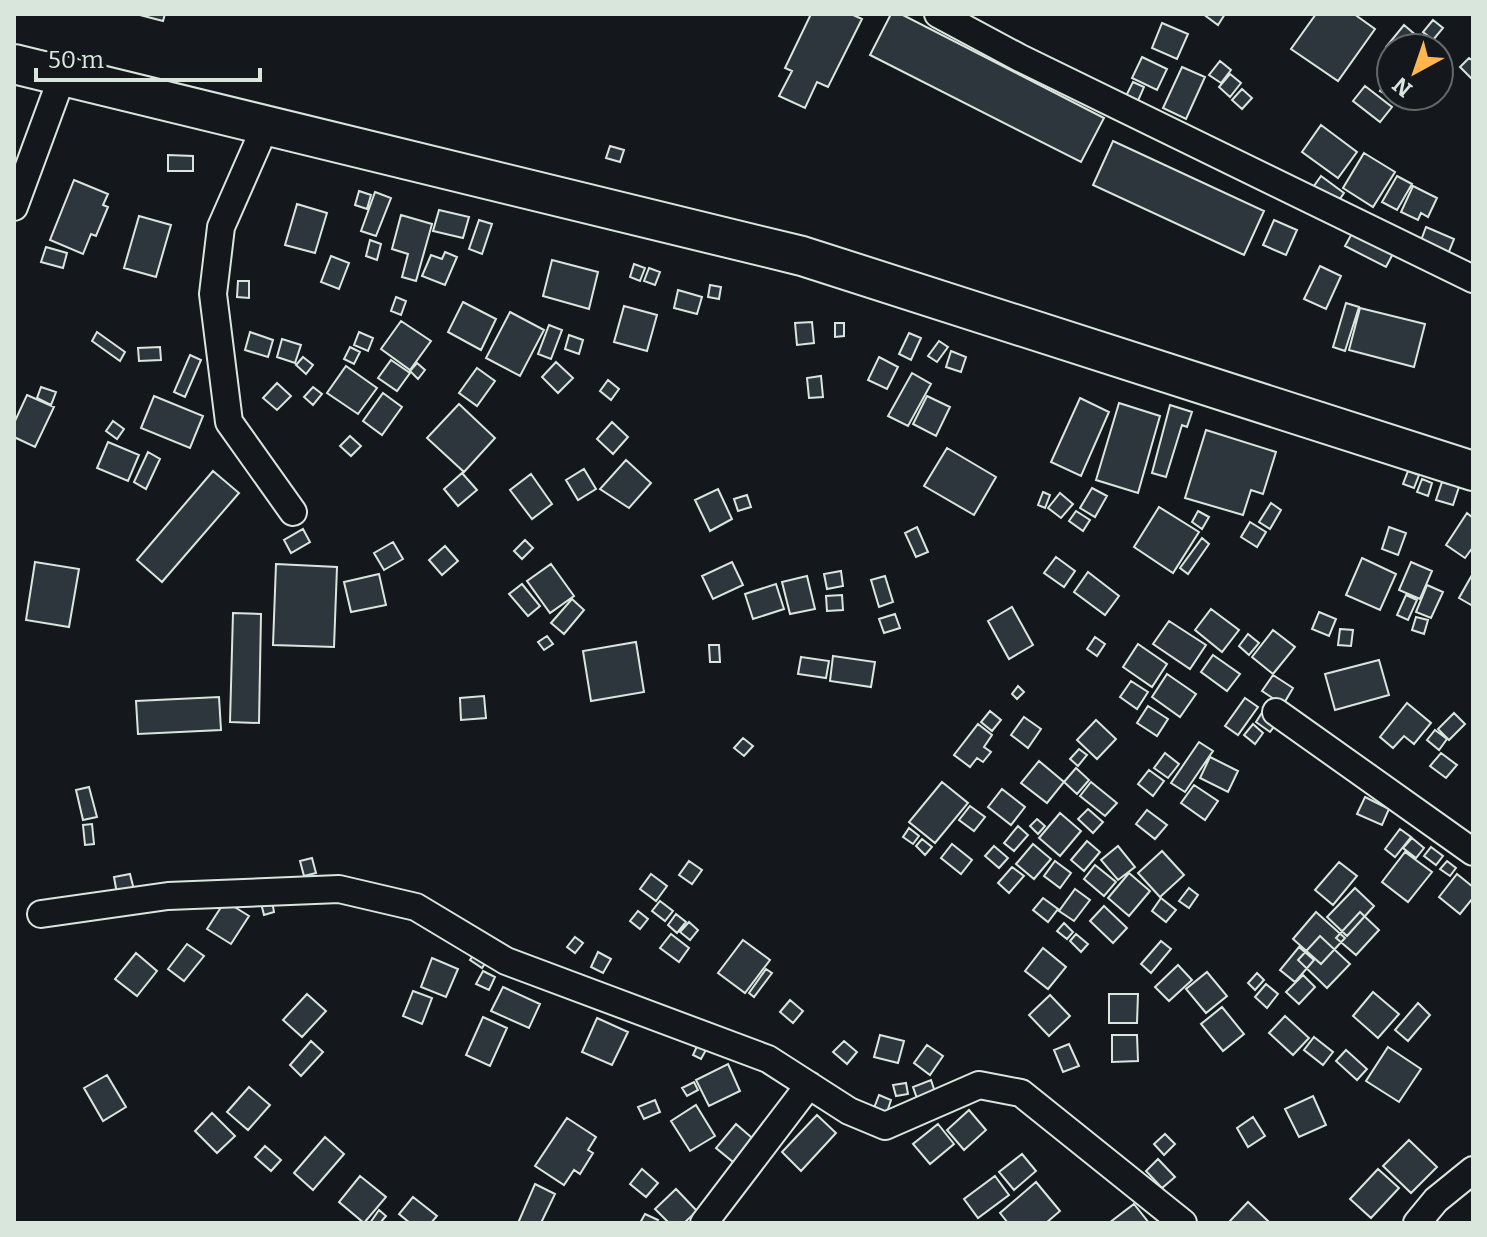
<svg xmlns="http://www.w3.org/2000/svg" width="1487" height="1237" font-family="Bitter,serif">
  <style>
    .building { fill: #2c363c; stroke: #d8e6dc; stroke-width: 2 }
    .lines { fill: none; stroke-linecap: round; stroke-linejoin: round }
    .street-casing { stroke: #d8e6dc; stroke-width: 30 }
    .secondary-casing { stroke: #d8e6dc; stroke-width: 42 }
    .street { stroke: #14181c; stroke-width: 26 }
    .secondary { stroke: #14181c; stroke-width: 38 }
  </style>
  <rect width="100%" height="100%" fill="#14181c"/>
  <path class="building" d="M 136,14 L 165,14 L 163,21 Z
    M 811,14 L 851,14 L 862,19 L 828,87 L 817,82 L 805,108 L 779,96 L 792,71 L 785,68 Z
    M 891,14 L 901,14 L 1104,118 L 1081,162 L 870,55 Z
    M 1203,14 L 1225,14 L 1218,25 Z
    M 1316,14 L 1354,14 L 1375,29 L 1338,81 L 1291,49 Z
    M 1433,20 L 1443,28 L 1433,40 L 1423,32 Z
    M 1162,23 L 1188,34 L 1177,59 L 1152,48 Z
    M 1404,25 L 1431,48 L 1391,48 L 1391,51 L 1386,47 Z
    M 1142,57 L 1167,69 L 1157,90 L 1132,78 Z
    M 1469,58 L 1473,61 L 1473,80 L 1460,67 Z
    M 1220,61 L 1231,70 L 1221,83 L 1209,75 Z
    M 1182,67 L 1205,77 L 1186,119 L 1163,108 Z
    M 1230,74 L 1241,83 L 1230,97 L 1219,87 Z
    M 1133,82 L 1144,87 L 1137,103 L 1125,98 Z
    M 1384,82 L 1391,85 L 1391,96 L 1401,96 L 1399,101 L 1380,91 Z
    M 1365,86 L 1392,107 L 1380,122 L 1353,101 Z
    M 1242,89 L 1252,98 L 1242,109 L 1232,100 Z
    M 1321,125 L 1357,152 L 1338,178 L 1302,152 Z
    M 1113,141 L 1264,211 L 1244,255 L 1093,185 Z
    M 610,146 L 624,150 L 620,162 L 606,158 Z
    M 1364,153 L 1395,172 L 1373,207 L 1343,188 Z
    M 168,155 L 193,156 L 193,171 L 168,171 Z
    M 1321,176 L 1344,193 L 1337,203 L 1314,186 Z
    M 1397,176 L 1412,184 L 1397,210 L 1382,202 Z
    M 74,180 L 108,194 L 103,205 L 108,207 L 96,236 L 91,234 L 83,254 L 50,240 Z
    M 1413,186 L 1437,198 L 1428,217 L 1421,213 L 1418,220 L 1401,212 Z
    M 359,191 L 371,195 L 367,209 L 355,205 Z
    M 375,192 L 391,198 L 376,236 L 361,231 Z
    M 297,204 L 327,213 L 315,253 L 285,245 Z
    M 439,210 L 469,217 L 463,238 L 433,231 Z
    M 401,215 L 432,224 L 416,281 L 402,277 L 408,254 L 392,249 Z
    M 139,216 L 171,225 L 156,277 L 124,268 Z
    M 479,220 L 492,224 L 482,254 L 469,249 Z
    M 1274,220 L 1297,230 L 1286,255 L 1263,245 Z
    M 1426,227 L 1454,239 L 1448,254 L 1420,243 Z
    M 1355,228 L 1396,248 L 1386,267 L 1345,246 Z
    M 370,240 L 381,244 L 377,260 L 366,256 Z
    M 46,247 L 67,253 L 63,268 L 41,262 Z
    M 445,252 L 457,257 L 445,285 L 422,276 L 431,255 L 442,259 Z
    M 331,256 L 349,263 L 339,289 L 321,282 Z
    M 552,260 L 598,272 L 589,309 L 543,296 Z
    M 634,264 L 645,268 L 640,281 L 630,277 Z
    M 1320,266 L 1341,276 L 1326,309 L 1304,299 Z
    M 649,268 L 660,272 L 655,285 L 644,281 Z
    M 238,281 L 249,281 L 249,298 L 237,297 Z
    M 710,285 L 721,287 L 719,299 L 708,297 Z
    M 678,290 L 702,297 L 697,314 L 674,308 Z
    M 396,297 L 406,301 L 401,315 L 391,311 Z
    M 463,302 L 496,319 L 481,350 L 448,332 Z
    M 1346,303 L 1359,307 L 1345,351 L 1333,347 Z
    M 624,306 L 657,315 L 647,351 L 614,342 Z
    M 1360,308 L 1425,324 L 1414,367 L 1349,350 Z
    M 510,312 L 544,330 L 520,376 L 486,358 Z
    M 401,321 L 431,341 L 410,370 L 381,349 Z
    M 812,322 L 814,343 L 797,345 L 795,323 Z
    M 835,323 L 844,323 L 844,336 L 835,337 Z
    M 549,325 L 562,330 L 551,359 L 538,354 Z
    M 97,332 L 125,352 L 120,361 L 92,341 Z
    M 250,332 L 273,340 L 268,357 L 245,350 Z
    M 359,332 L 373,338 L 368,351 L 354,345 Z
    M 909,333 L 921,338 L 911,360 L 899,354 Z
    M 569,335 L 583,340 L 579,354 L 565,349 Z
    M 282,339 L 301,345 L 295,363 L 277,357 Z
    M 939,341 L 948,347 L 937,362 L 928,356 Z
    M 160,347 L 161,360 L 139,361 L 138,348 Z
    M 350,347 L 360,352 L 354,364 L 344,359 Z
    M 951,351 L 966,357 L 961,372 L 946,367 Z
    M 190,355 L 201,360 L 185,397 L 174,392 Z
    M 303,357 L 313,365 L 306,374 L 296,365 Z
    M 879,357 L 898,367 L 887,389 L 868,380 Z
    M 391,360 L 410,373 L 397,391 L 378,378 Z
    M 556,362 L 573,378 L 558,393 L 542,377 Z
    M 417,363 L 425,370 L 418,379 L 410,371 Z
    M 346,366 L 377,388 L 358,414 L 327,393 Z
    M 477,368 L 495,381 L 477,406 L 459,393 Z
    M 912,373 L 931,384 L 908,426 L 888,416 Z
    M 821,376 L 823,397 L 809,398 L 807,378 Z
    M 608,380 L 619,389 L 611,400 L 600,391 Z
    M 277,383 L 291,396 L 277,410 L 263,398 Z
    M 41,387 L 56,392 L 51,405 L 37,398 Z
    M 313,387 L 322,394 L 313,405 L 304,397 Z
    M 383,393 L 402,407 L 382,435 L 363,421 Z
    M 27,395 L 54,407 L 35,447 L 14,437 L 14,423 Z
    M 154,396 L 203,416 L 190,448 L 141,428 Z
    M 927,396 L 950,407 L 936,436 L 913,424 Z
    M 1080,398 L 1109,412 L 1081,476 L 1051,462 Z
    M 1119,403 L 1160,416 L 1138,493 L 1096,480 Z
    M 459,404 L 495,438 L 464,472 L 427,438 Z
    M 1170,405 L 1192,412 L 1187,427 L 1182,425 L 1166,477 L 1152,473 Z
    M 113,421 L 124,429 L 117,439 L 106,431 Z
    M 612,422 L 628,437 L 613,454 L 597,439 Z
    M 1206,430 L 1276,452 L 1263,494 L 1251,490 L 1243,515 L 1185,498 Z
    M 350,436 L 361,446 L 351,456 L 340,446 Z
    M 108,442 L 139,455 L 128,481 L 97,468 Z
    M 947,448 L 996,477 L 974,515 L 924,486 Z
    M 148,452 L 160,459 L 146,489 L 134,482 Z
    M 626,460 L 651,483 L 629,508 L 600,489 Z
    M 584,469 L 596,489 L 578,500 L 566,480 Z
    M 213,471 L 239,493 L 162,582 L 137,560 Z
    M 1408,471 L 1419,475 L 1414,488 L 1403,484 Z
    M 462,473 L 477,490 L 458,506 L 444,489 Z
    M 531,474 L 552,504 L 532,519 L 510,490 Z
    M 1422,479 L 1432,483 L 1428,496 L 1417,492 Z
    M 1442,482 L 1459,487 L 1453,505 L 1436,500 Z
    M 1092,488 L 1107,496 L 1095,517 L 1080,508 Z
    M 718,489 L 732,519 L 710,531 L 695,500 Z
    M 1043,492 L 1050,495 L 1045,508 L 1038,505 Z
    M 1060,493 L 1073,504 L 1061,518 L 1048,508 Z
    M 747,495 L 751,507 L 738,511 L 734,499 Z
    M 1271,503 L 1281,510 L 1270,529 L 1259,522 Z
    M 1159,507 L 1199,532 L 1173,573 L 1134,547 Z
    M 1076,511 L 1090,520 L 1083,531 L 1069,521 Z
    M 1198,511 L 1209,517 L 1202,529 L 1192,522 Z
    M 1467,513 L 1473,518 L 1473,547 L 1465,558 L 1446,545 Z
    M 1250,522 L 1266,532 L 1257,547 L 1241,537 Z
    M 917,527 L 928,552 L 916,557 L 905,533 Z
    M 1389,527 L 1406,533 L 1398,555 L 1382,549 Z
    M 303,529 L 310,542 L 291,553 L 284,540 Z
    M 1202,538 L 1209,544 L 1188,574 L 1180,568 Z
    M 525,540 L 533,548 L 522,559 L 514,551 Z
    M 393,542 L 403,559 L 384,570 L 374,553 Z
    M 445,546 L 458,561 L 442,575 L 429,560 Z
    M 1056,557 L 1075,571 L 1064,587 L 1044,573 Z
    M 1362,558 L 1396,574 L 1380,610 L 1346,595 Z
    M 35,562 L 79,569 L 69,627 L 26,620 Z
    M 732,562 L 743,585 L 713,599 L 702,576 Z
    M 1411,562 L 1432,571 L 1420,599 L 1399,590 Z
    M 276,564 L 337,567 L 334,647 L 273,645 Z
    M 551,564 L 574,596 L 550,613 L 527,581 Z
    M 841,571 L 843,586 L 827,589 L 824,574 Z
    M 1088,572 L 1119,596 L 1105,615 L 1074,592 Z
    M 379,574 L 386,605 L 351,612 L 344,582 Z
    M 1472,575 L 1473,576 L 1473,606 L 1459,598 Z
    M 807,576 L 815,609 L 790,614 L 782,582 Z
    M 885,576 L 893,602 L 879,607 L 871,580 Z
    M 522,584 L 540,606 L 528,616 L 509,594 Z
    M 776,584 L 784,609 L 753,619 L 745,594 Z
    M 1427,585 L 1443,592 L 1431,618 L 1416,612 Z
    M 842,595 L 843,610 L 827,611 L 826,596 Z
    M 1406,595 L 1417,600 L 1408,620 L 1397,615 Z
    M 572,599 L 584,610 L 564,634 L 551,623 Z
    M 1012,607 L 1033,645 L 1009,659 L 988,621 Z
    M 1211,609 L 1239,630 L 1222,652 L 1195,630 Z
    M 1319,612 L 1336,619 L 1329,636 L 1312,629 Z
    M 233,613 L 261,614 L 259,723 L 230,722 Z
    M 895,614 L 900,628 L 884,633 L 879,619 Z
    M 1416,617 L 1428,620 L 1424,634 L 1412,630 Z
    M 1169,621 L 1206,645 L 1190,669 L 1153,644 Z
    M 1340,629 L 1353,630 L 1351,646 L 1338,645 Z
    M 1273,630 L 1295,647 L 1273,674 L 1252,657 Z
    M 1248,634 L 1259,643 L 1249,655 L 1239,646 Z
    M 547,636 L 553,644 L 544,650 L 538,642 Z
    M 1095,637 L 1105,644 L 1097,656 L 1087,649 Z
    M 636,642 L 644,692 L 591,701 L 583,651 Z
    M 1138,644 L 1167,664 L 1152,687 L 1123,667 Z
    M 709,645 L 719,645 L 720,662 L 710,662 Z
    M 1213,655 L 1240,674 L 1227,691 L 1201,672 Z
    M 833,656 L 875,662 L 871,687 L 830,681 Z
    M 801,657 L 829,661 L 826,678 L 798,674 Z
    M 1379,660 L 1389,695 L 1335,710 L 1325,674 Z
    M 1167,674 L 1196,694 L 1180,717 L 1152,697 Z
    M 1273,675 L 1293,688 L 1283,705 L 1262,691 Z
    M 1131,681 L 1148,692 L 1137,709 L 1120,697 Z
    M 1018,686 L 1024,692 L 1017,699 L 1012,694 Z
    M 484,696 L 486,718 L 461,720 L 460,698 Z
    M 219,697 L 221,730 L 138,734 L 136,701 Z
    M 1245,698 L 1258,707 L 1238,735 L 1225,726 Z
    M 1407,703 L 1431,723 L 1414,744 L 1404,736 L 1393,748 L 1380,737 Z
    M 1148,706 L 1168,719 L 1157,736 L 1137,723 Z
    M 1265,708 L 1280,719 L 1270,732 L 1256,722 Z
    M 990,711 L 1001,720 L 992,731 L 981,722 Z
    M 1454,713 L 1465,724 L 1449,740 L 1438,729 Z
    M 1024,717 L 1041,729 L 1028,748 L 1011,735 Z
    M 1096,720 L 1116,739 L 1097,759 L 1077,740 Z
    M 978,724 L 992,735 L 984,747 L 991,752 L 983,762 L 977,758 L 970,767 L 954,755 Z
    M 1253,724 L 1263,733 L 1255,744 L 1244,735 Z
    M 1435,730 L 1447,739 L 1439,750 L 1427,740 Z
    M 743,738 L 753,746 L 744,756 L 734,748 Z
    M 1199,742 L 1213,751 L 1185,792 L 1171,783 Z
    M 1079,749 L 1087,755 L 1078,766 L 1070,759 Z
    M 1165,753 L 1179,764 L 1168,778 L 1154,768 Z
    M 1441,753 L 1457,765 L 1446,778 L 1430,766 Z
    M 1210,757 L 1238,771 L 1228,792 L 1200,778 Z
    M 1039,761 L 1064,782 L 1047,803 L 1021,783 Z
    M 1076,768 L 1089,780 L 1077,794 L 1064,782 Z
    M 1149,770 L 1164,781 L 1153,796 L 1138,784 Z
    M 942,782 L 968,803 L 935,843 L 909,822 Z
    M 1091,782 L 1117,803 L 1105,816 L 1080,796 Z
    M 1194,785 L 1218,801 L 1205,820 L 1181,803 Z
    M 89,787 L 97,817 L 83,820 L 76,790 Z
    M 1002,789 L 1025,807 L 1011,825 L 988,807 Z
    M 1365,797 L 1389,809 L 1382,825 L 1357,814 Z
    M 970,806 L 985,817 L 974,831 L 959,820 Z
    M 1088,809 L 1103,822 L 1093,833 L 1078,819 Z
    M 1147,810 L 1167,825 L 1155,839 L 1136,824 Z
    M 1060,813 L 1081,831 L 1060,856 L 1039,838 Z
    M 1037,819 L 1045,826 L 1038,834 L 1030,826 Z
    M 92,824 L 94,844 L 85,845 L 83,825 Z
    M 1018,826 L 1028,835 L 1014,851 L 1004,843 Z
    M 909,828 L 919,836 L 913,844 L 903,837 Z
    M 1400,829 L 1411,837 L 1395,857 L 1385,849 Z
    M 1412,838 L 1424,848 L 1416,858 L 1403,848 Z
    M 922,839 L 932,847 L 925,855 L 916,846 Z
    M 1087,841 L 1100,852 L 1084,871 L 1071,860 Z
    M 952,844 L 972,860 L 961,874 L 941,858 Z
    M 1033,844 L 1051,859 L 1034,879 L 1016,864 Z
    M 994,846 L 1008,858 L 999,868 L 985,856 Z
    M 1118,846 L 1135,867 L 1118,880 L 1101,860 Z
    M 1431,847 L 1443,856 L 1436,865 L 1424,856 Z
    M 1162,851 L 1184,875 L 1160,897 L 1138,873 Z
    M 1405,852 L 1432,872 L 1408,902 L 1382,882 Z
    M 312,858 L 316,873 L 304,876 L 300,861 Z
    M 689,861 L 702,870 L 692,884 L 679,875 Z
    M 1055,861 L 1071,873 L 1060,888 L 1044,876 Z
    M 1447,861 L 1456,868 L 1450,876 L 1440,869 Z
    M 1339,862 L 1357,876 L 1333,905 L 1315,890 Z
    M 1095,865 L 1116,882 L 1104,896 L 1084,879 Z
    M 1012,867 L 1024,876 L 1009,893 L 998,883 Z
    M 1129,873 L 1150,891 L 1129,916 L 1108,898 Z
    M 130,874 L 134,890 L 117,894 L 114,877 Z
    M 651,874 L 667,886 L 656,901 L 640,889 Z
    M 1457,874 L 1473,887 L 1473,898 L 1460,914 L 1439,897 Z
    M 1189,888 L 1198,895 L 1189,908 L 1179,901 Z
    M 1355,888 L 1374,906 L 1347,936 L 1327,917 Z
    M 1075,889 L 1090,900 L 1074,921 L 1059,911 Z
    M 1043,898 L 1058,909 L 1048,922 L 1033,910 Z
    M 1161,898 L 1176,910 L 1166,922 L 1152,911 Z
    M 225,901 L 249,916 L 231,944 L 207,929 Z
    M 272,901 L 274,912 L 264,915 L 261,903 Z
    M 660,901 L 673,911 L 665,921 L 652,911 Z
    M 1104,906 L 1127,928 L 1113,943 L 1090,921 Z
    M 638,911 L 648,919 L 640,929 L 630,921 Z
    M 1316,912 L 1345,938 L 1321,964 L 1293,939 Z
    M 1360,912 L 1379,930 L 1356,955 L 1336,938 Z
    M 676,914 L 686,922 L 677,933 L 668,925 Z
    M 689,922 L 698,930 L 690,940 L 680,932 Z
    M 1064,923 L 1073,932 L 1067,939 L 1057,931 Z
    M 671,934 L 689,948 L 679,962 L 660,948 Z
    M 1076,934 L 1088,944 L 1081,952 L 1070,941 Z
    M 1320,936 L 1350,964 L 1327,988 L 1298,960 Z
    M 575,937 L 583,943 L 575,953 L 567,947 Z
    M 743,940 L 770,960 L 745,993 L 718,973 Z
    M 1161,941 L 1171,949 L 1151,973 L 1141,964 Z
    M 187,944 L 204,956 L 184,981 L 168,969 Z
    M 1299,947 L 1314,960 L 1295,982 L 1280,970 Z
    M 1043,948 L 1066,967 L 1048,989 L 1025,971 Z
    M 478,949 L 490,956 L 482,968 L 470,960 Z
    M 598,952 L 611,959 L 603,973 L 591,967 Z
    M 136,953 L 157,971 L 137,996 L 115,979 Z
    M 432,958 L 458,969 L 446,997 L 421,987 Z
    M 1178,965 L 1192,980 L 1169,1001 L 1155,987 Z
    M 766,969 L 772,973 L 754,997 L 749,993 Z
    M 483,971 L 495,977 L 489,990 L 476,984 Z
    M 1207,972 L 1227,996 L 1206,1013 L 1186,989 Z
    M 1257,973 L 1264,980 L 1255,990 L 1248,983 Z
    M 1303,975 L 1315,987 L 1299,1004 L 1286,992 Z
    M 1266,984 L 1278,994 L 1267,1008 L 1255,997 Z
    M 503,987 L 540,1004 L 529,1028 L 491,1011 Z
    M 413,991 L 432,998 L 422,1024 L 403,1016 Z
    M 1373,992 L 1399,1014 L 1378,1038 L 1353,1016 Z
    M 307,994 L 326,1011 L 302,1037 L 283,1020 Z
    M 1109,994 L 1138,994 L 1137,1023 L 1109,1023 Z
    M 1050,995 L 1070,1016 L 1049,1036 L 1029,1015 Z
    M 790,1000 L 803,1011 L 793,1023 L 780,1012 Z
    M 1418,1003 L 1430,1015 L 1408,1041 L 1395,1030 Z
    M 1222,1007 L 1244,1034 L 1223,1051 L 1201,1024 Z
    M 1285,1016 L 1309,1038 L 1293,1055 L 1269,1033 Z
    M 483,1017 L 507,1028 L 490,1066 L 466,1055 Z
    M 597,1018 L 628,1032 L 612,1065 L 582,1052 Z
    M 880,1035 L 904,1041 L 898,1063 L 874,1057 Z
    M 1112,1035 L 1137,1035 L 1138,1061 L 1112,1062 Z
    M 1314,1037 L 1333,1052 L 1323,1065 L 1304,1050 Z
    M 311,1041 L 323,1052 L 301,1076 L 290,1065 Z
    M 844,1041 L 857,1052 L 847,1064 L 833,1052 Z
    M 698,1044 L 707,1048 L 701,1059 L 693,1055 Z
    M 1069,1044 L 1079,1066 L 1063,1072 L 1054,1050 Z
    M 927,1045 L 943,1056 L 930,1075 L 914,1063 Z
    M 1388,1047 L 1421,1069 L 1399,1102 L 1366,1081 Z
    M 1346,1050 L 1367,1069 L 1357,1080 L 1336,1061 Z
    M 728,1064 L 740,1091 L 709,1106 L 696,1080 Z
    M 107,1075 L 126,1107 L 103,1121 L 84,1088 Z
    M 931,1080 L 937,1098 L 919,1104 L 913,1087 Z
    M 694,1082 L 698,1090 L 687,1096 L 682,1088 Z
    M 906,1083 L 908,1094 L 896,1096 L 893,1085 Z
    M 249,1087 L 270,1105 L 248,1130 L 227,1112 Z
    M 879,1095 L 891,1100 L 887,1112 L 874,1108 Z
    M 1313,1096 L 1326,1125 L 1299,1137 L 1285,1109 Z
    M 655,1100 L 660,1112 L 644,1119 L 638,1107 Z
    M 696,1105 L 715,1136 L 690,1151 L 671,1121 Z
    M 969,1110 L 986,1130 L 964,1150 L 947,1130 Z
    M 212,1113 L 235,1136 L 217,1153 L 195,1131 Z
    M 817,1115 L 836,1133 L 801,1171 L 782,1152 Z
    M 1253,1117 L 1265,1136 L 1248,1147 L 1237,1128 Z
    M 567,1118 L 596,1137 L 588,1150 L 593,1153 L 580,1174 L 574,1170 L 564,1185 L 535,1166 Z
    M 736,1124 L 758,1143 L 738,1166 L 716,1148 Z
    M 938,1124 L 954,1144 L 930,1164 L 913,1144 Z
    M 1165,1134 L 1175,1144 L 1164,1155 L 1154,1144 Z
    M 325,1137 L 344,1154 L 313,1190 L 294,1173 Z
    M 1409,1140 L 1437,1167 L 1411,1193 L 1383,1166 Z
    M 265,1146 L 281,1160 L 271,1171 L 255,1157 Z
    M 1022,1154 L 1036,1171 L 1014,1190 L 999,1172 Z
    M 1158,1159 L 1175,1177 L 1162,1188 L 1146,1171 Z
    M 642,1169 L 658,1183 L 646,1197 L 630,1184 Z
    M 1378,1169 L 1399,1188 L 1371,1218 L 1350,1199 Z
    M 360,1176 L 386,1197 L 364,1223 L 339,1202 Z
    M 995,1176 L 1009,1195 L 978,1218 L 964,1199 Z
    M 1036,1182 L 1060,1211 L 1046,1223 L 1008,1223 L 1000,1213 Z
    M 535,1184 L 555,1194 L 541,1223 L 518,1223 Z
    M 676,1189 L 697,1211 L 684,1223 L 669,1223 L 655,1209 Z
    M 413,1197 L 437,1216 L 431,1223 L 410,1223 L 399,1214 Z
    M 1248,1202 L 1268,1221 L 1267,1223 L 1229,1222 Z
    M 1134,1204 L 1149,1223 L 1109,1223 Z
    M 379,1210 L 386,1216 L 380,1223 L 370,1223 Z
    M 645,1214 L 658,1220 L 656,1223 L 640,1223 Z"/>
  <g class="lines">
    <g class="street-casing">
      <path id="street" d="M 938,14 L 1020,58 L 1473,279
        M 265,127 L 221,227 L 213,294 L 229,422 L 293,512
        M 14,207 L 62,77
        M 1276,712 L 1473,852
        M 41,914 L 168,896 L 339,889 L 416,907 L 506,961 L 768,1059 L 849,1111 L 885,1126 L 979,1085 L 1021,1093 L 1183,1223
        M 704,1223 L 809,1085
        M 1417,1223 L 1436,1200 L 1473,1170"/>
    </g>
    <g class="secondary-casing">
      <path id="secondary" d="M 14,64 L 802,256 L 1473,471"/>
    </g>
    <use href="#street" class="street"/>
    <use href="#secondary" class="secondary"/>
  </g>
  <rect width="1487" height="1237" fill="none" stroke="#d8e6dc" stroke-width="32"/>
  <g transform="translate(1415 72) rotate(220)"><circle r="38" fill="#14181c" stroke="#626a69" stroke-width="2"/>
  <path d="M0-6L14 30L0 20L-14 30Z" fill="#ffb74d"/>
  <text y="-12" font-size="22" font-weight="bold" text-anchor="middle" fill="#d8e6dc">N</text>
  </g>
  <path d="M36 68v12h224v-12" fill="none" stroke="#d8e6dc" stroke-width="4"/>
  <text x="48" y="68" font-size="24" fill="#d8e6dc" stroke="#14181c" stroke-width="6" paint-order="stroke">50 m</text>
</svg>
